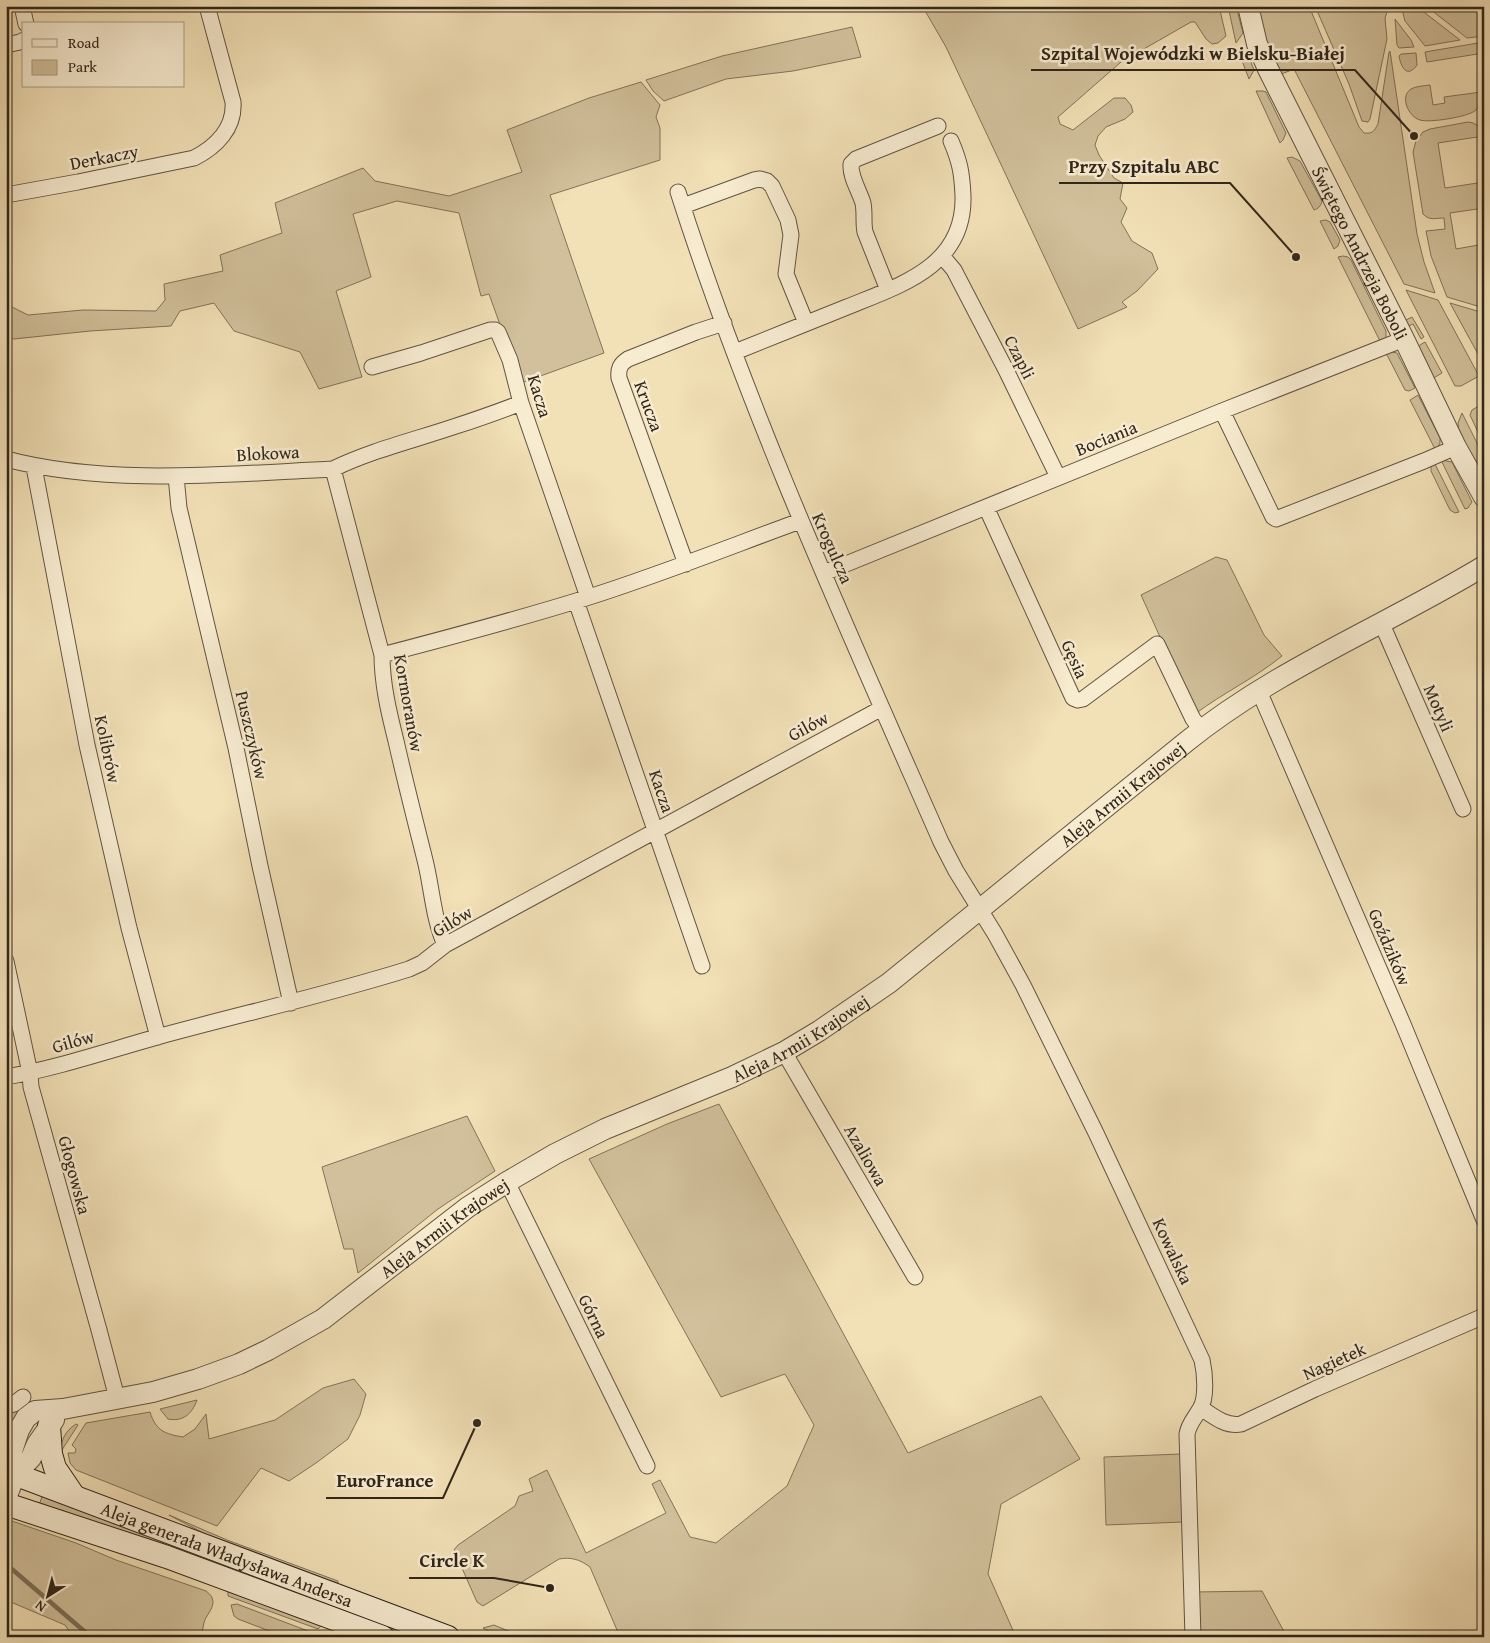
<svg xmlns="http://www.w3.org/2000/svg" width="1490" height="1643" font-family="'Gentium Book Plus',serif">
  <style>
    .green { fill: #d1c09b; stroke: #81735a }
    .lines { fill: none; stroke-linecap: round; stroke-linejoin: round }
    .stream { stroke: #7d7058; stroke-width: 4.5 }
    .minor-casing { stroke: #615441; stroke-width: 17 }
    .tertiary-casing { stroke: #615441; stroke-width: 22 }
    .secondary-casing { stroke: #31261a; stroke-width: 24 }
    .minor { stroke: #f7ebd0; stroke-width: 15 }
    .tertiary { stroke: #f7ebd0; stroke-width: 20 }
    .secondary { stroke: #f7ebd0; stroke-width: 22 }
    .labels { text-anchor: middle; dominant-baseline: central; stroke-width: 5; stroke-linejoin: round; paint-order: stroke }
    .street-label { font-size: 18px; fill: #31261a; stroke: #f7ebd0 }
    .leader { fill: none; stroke: #31261a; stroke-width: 2 }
    .callout-dot { fill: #31261a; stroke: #f7ebd0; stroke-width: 2 }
    .callout-label { font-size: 19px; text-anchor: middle; font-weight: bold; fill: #31261a; stroke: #f7ebd0; stroke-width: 5; stroke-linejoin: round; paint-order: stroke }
  </style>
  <rect width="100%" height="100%" fill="#f2e0b6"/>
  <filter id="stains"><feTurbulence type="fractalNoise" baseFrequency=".004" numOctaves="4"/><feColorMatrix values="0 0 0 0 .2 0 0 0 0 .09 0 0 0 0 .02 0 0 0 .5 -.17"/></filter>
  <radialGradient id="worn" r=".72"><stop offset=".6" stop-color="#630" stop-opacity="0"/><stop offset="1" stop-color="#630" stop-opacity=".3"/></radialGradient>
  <path class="green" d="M 926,6 L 1219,6 L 1226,36 L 1218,43 L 1212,44 L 1206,39 L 1195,22 L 1191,22 L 1121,62 L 1058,117 L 1060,124 L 1073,130 L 1114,98 L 1125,98 L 1131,105 L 1133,112 L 1125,119 L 1106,127 L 1098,136 L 1095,145 L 1099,155 L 1114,178 L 1123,183 L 1120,199 L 1127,208 L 1121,222 L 1132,241 L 1152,253 L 1158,269 L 1137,291 L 1122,302 L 1127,307 L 1078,329 L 946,47 L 924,9 Z
    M 1228,6 L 1236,6 L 1243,33 L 1236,43 Z
    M 1256,6 L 1309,6 L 1359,127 L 1364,133 C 1373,134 1374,131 1378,124 L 1389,52 L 1390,51 L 1417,234 L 1424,262 L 1435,293 L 1404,284 L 1294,69 L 1279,75 L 1270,57 Z
    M 1315,6 L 1389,6 L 1385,18 L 1387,39 L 1370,119 L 1368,122 L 1362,121 L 1349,84 Z
    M 1401,6 L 1416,6 L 1460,40 L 1425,46 L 1405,21 Z
    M 1426,6 L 1484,6 L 1484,36 L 1467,38 Z
    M 1395,19 L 1411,40 L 1414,47 L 1399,48 L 1397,45 Z
    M 852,27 L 861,57 L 793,71 L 726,79 L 664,101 L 653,91 L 646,80 L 722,56 Z
    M 1484,42 L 1484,53 L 1427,62 L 1425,52 Z
    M 1239,53 L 1248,55 L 1254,70 L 1249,79 Z
    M 1416,53 L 1417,65 C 1407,79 1401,67 1399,56 L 1401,54 Z
    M 641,82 L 660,105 L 656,117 L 660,128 L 660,160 L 550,195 L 604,353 L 521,383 L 489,294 L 481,296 L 459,213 L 397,201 L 353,214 L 371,277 L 336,291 L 362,377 L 319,389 L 300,352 L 234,331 L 214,303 L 180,311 L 171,326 L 90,331 L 14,339 L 6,337 L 6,304 L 28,315 L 83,310 L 156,311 L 165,300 L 164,284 L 223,271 L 220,255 L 282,233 L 275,203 L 363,168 L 375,181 L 449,196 L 522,172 L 507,130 L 589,98 Z
    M 1430,85 L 1433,105 L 1445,103 L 1444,97 L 1481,92 C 1481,98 1480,105 1476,110 C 1469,117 1429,123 1420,120 C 1409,117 1399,97 1411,89 C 1416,86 1424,86 1430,85 Z
    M 1256,91 L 1263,91 L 1266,92 L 1286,133 L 1283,140 L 1280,143 Z
    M 1468,122 L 1473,123 L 1484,129 L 1484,136 L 1438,143 L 1445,188 L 1484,182 L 1484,208 L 1450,213 L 1456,249 L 1484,244 L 1484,308 L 1447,297 L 1431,256 L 1426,231 L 1445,229 L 1444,218 C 1436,218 1429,221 1423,214 L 1413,152 L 1416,141 L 1423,132 L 1430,129 Z
    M 1292,157 L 1300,161 L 1322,201 C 1321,206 1318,209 1314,210 L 1287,158 Z
    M 1326,220 L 1330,222 L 1340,240 L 1338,246 L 1334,249 L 1320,221 Z
    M 1343,256 L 1348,257 L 1351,260 L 1386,331 L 1386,339 L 1381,343 L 1338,257 Z
    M 1406,290 L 1438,300 L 1479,376 L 1461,386 L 1455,386 Z
    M 1450,303 L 1484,313 L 1484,365 Z
    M 1412,317 L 1424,337 L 1421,339 L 1413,324 L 1407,327 L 1404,321 Z
    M 1425,342 L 1442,373 L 1432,379 L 1418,348 L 1420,345 Z
    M 1392,352 L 1397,353 L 1415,388 L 1409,391 L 1405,390 L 1386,353 Z
    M 1418,395 L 1440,438 L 1440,443 L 1436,451 L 1410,400 Z
    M 1484,403 L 1484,445 L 1470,415 L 1472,410 Z
    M 1462,413 L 1484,457 L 1484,476 L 1459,432 L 1458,423 Z
    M 1441,460 L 1452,462 L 1472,502 L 1468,508 L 1465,509 Z
    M 1434,462 L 1459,512 L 1455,513 L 1450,510 L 1431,471 L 1431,466 Z
    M 1216,557 L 1227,560 L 1264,635 L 1282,656 C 1255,678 1223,693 1195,714 L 1141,595 Z
    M 719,1104 L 908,1453 L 1041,1396 L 1080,1459 L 1001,1504 L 988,1574 L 1016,1637 L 620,1637 L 590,1567 C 579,1559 571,1557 559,1559 L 483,1606 L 477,1602 L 454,1550 L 458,1545 L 515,1506 L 519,1496 L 533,1491 L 529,1479 L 547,1470 L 586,1553 L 666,1513 L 652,1484 L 660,1480 L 690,1537 L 716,1543 L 787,1486 L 814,1425 L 785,1374 L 721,1397 L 589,1159 L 667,1124 Z
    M 467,1116 L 495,1171 L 438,1209 L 358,1273 L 353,1249 L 344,1249 L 322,1167 Z
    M 354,1379 L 366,1394 L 360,1415 L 348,1439 L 316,1463 L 289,1481 L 261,1468 L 217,1526 L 76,1470 L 70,1463 L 68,1453 L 75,1453 L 76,1449 L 72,1445 L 86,1423 L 150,1412 C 156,1431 165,1434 183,1437 L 195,1429 L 206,1414 L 209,1439 L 275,1420 L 323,1388 Z
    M 197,1400 C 192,1414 183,1422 168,1419 L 160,1409 Z
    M 19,1410 L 6,1440 L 6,1413 Z
    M 76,1424 L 78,1425 L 60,1453 C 61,1440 65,1431 76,1424 Z
    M 1181,1454 L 1183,1522 L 1106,1525 L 1104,1457 Z
    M 43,1494 L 421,1637 L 407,1637 L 386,1628 L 39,1505 Z
    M 169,1515 L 227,1540 L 338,1581 L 338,1583 L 315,1577 L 205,1534 Z
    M 6,1519 L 76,1543 L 116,1560 L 206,1591 C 217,1599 213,1607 207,1616 C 203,1621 203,1631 201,1637 L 73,1637 L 65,1625 L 6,1600 Z
    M 228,1591 L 322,1625 L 318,1629 L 228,1596 Z
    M 1262,1591 L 1287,1637 L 1198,1637 L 1195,1592 Z
    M 237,1604 L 308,1631 L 311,1635 L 307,1637 L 285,1637 L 238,1619 L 234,1616 L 231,1605 Z
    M 494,1625 L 523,1637 L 501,1637 L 483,1628 Z"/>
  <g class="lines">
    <path class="stream" d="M 6,1564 L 91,1637"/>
    <g class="minor-casing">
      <path id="minor" d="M 22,6 L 26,24
        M 6,45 L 20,42 L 24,40
        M 678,192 C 749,414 847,628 941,842 L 956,871 L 995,934 L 1023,985 L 1096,1133 L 1202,1360 C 1205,1373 1207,1398 1200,1409 C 1195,1418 1189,1423 1187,1434 L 1193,1637
        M 6,195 L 78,182 L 194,158 C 216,147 235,128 233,102 L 207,6
        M 683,206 L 754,180 L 760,179 L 767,181 L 772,186 L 788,220 L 791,235 L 786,274 L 806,323
        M 943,257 L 954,270 L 1006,370 L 1058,477
        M 888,290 L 865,232 C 863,222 865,213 863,203 C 859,190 850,177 851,164 L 856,159 L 938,126
        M 735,352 C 772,337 810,322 847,307 C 901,285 965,266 963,196 C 962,173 960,162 951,141
        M 372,367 L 421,353 L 490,330 L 495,330 L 498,332 L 510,360 L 521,403 L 588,597
        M 1222,411 L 1273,517 L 1276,519 L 1424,461 L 1456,447
        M 6,459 C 108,486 228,474 333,469 C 372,450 415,440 456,426 C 478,419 500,411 521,403
        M 34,467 L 87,745 L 129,928 L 158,1037
        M 333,469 L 382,655 C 382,684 389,713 396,741 C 405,781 415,820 425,860 C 432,888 433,918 445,945
        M 176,476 L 179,508 L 236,748 L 260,866 L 291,1003
        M 986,507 L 1073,698 L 1078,700 L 1083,699 L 1157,644 L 1193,719 L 1201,729
        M 686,564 L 619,378 C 618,369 620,364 628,359 L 696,332 L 724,323
        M 824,573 L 1222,411 L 1404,339
        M 576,601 L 702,966
        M 1381,622 L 1463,809
        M 382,655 C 451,637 519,619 586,598 C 659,575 729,547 800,521
        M 1259,691 L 1403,1024 L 1484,1220
        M 6,961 L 30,1073 L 31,1087 L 99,1330 L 117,1398
        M 784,1052 L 915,1277
        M 6,1077 C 57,1068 107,1051 157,1037 C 241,1014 326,995 409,969 L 422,963 L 445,945 L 882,708
        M 507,1182 L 647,1466
        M 6,1406 L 14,1404 L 23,1397
        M 1201,1408 C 1213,1416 1226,1427 1241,1424 L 1315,1389 L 1484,1316"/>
    </g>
    <g class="tertiary-casing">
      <g id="tertiary">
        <path id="s1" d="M 1248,6 L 1257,44 L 1268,69 L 1404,339 L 1456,447 L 1484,497"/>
        <path id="s2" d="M 15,1475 L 12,1451 L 19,1430 L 26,1418 L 35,1411 L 63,1409 L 153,1392 L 198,1379 L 239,1364 L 268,1350 L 323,1319 L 468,1207 L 507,1182 L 555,1154 L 605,1129 L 732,1077 L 784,1052 L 819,1031 L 889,983 L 1186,742 C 1276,669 1385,626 1484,566"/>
        <path d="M 6,1498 L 15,1475 L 31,1458 L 37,1444 L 54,1420"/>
      </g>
    </g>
    <g class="secondary-casing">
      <g id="secondary">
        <path d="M 49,1426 L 51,1454 L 55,1468 L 74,1496"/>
        <path id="s3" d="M 6,1471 L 448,1637"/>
        <path d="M 6,1504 L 167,1557 L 383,1637"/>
      </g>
    </g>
    <use href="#minor" class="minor"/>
    <use href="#tertiary" class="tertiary"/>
    <use href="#secondary" class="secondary"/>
  </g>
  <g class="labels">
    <g class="street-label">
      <text transform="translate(104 157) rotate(-11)">Derkaczy</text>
      <text stroke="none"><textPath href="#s1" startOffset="272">Świętego Andrzeja Boboli</textPath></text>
      <text transform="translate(1020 357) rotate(63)">Czapli</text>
      <text transform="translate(540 396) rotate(73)">Kacza</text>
      <text transform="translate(649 406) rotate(70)">Krucza</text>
      <text transform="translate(1106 438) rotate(-22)">Bociania</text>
      <text transform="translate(268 453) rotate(-3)">Blokowa</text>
      <text transform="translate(833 548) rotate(66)">Krogulcza</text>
      <text transform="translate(1075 659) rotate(66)">Gęsia</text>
      <text transform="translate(409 703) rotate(80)">Kormoranów</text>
      <text transform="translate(1439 708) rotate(67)">Motyli</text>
      <text transform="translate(808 726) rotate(-28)">Gilów</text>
      <text transform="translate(252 735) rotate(77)">Puszczyków</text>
      <text transform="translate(108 749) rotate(78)">Kolibrów</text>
      <text transform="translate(662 791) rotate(71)">Kacza</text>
      <text stroke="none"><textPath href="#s2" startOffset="1339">Aleja Armii Krajowej</textPath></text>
      <text transform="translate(452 921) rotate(-31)">Gilów</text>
      <text transform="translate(1390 947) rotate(67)">Goździków</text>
      <text stroke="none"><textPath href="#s2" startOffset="934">Aleja Armii Krajowej</textPath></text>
      <text transform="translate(73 1041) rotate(-16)">Gilów</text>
      <text transform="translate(866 1155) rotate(60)">Azaliowa</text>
      <text transform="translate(75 1175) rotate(75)">Głogowska</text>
      <text stroke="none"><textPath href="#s2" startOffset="529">Aleja Armii Krajowej</textPath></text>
      <text transform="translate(1173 1251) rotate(65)">Kowalska</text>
      <text transform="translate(594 1316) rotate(64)">Górna</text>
      <text transform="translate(1334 1361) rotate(-24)">Nagietek</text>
      <text stroke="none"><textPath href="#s3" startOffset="236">Aleja generała Władysława Andersa</textPath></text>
    </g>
  </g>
  <path class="leader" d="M1414 136L1355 70H1031M1296 257L1230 183H1059M477 1423L443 1498H326M550 1588L494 1578H409"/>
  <g class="callout-dot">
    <circle cx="1414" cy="136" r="5"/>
    <circle cx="1296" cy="257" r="5"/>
    <circle cx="477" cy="1423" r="5"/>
    <circle cx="550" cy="1588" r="5"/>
  </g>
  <g class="callout-label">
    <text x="1193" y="60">Szpital Wojewódzki w Bielsku-Białej</text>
    <text x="1144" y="173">Przy Szpitalu ABC</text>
    <text x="385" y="1487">EuroFrance</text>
    <text x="452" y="1567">Circle K</text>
  </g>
  <rect width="1490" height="1643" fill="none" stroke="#f2e0b6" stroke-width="25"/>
  <rect x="8" y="8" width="1475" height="1628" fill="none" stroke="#31261a" stroke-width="2.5"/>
  <rect x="12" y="12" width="1465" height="1618" fill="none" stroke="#31261a"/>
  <rect x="22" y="22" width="162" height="65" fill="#f7ebd0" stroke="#a89c87"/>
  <rect x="32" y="39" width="25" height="8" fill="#f7ebd0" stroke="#a89c87"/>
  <text x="68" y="48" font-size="15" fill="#31261a">Road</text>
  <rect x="32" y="60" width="25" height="15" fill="#d1c09b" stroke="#a89c87"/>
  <text x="68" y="72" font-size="15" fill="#31261a">Park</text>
  <g transform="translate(48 1596) rotate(216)" stroke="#f7ebd0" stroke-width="4" paint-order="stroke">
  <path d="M0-4L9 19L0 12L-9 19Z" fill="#31261a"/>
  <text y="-8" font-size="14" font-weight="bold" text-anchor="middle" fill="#31261a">N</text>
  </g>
  <rect width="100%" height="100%" filter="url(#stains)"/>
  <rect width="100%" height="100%" fill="url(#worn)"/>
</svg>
